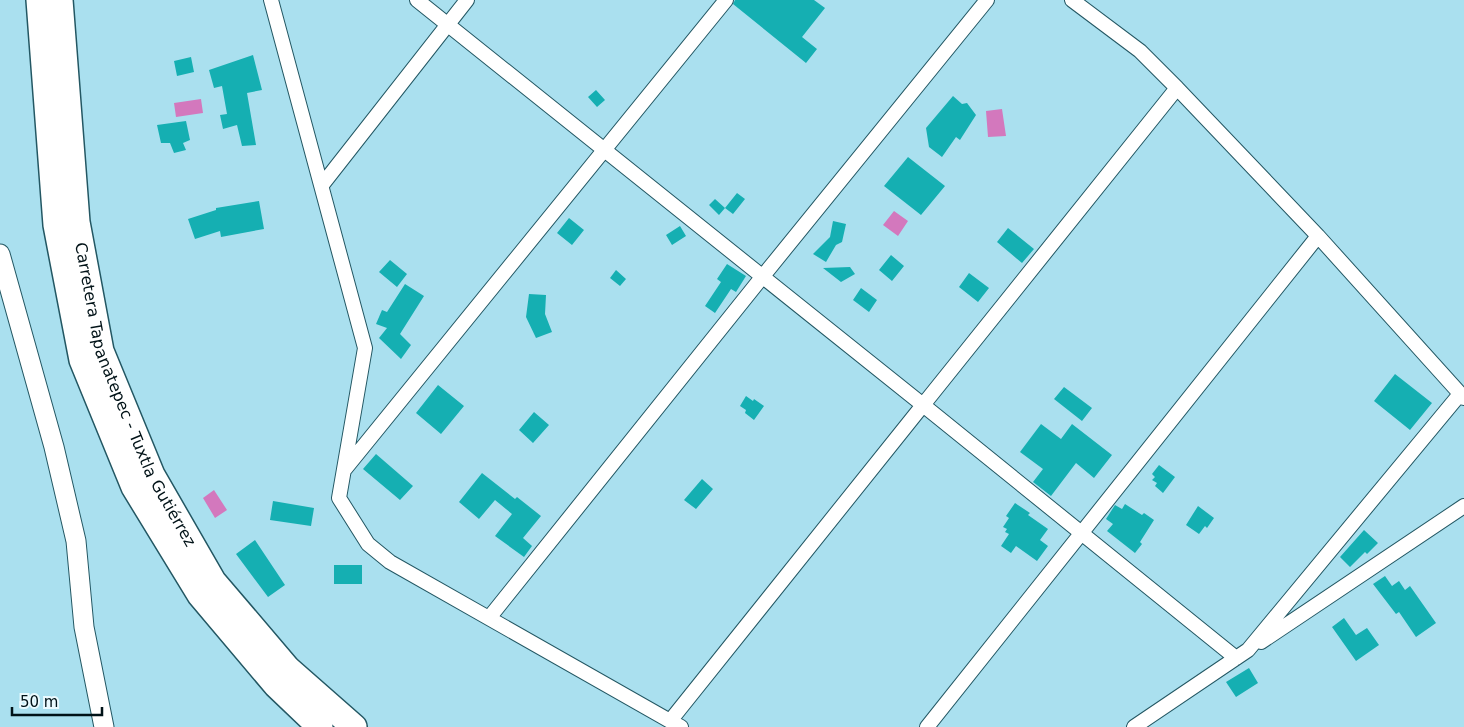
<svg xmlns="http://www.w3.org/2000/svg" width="1464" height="727" font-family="'DejaVu Sans',sans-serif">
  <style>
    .water { fill: #d378bd }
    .building { fill: #15afb2 }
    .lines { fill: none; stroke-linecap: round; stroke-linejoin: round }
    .street-casing { stroke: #235763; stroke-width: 16 }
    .secondary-casing { stroke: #235763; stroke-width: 21 }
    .highway-casing { stroke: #235763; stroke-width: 28 }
    .street { stroke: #fff; stroke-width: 14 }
    .secondary { stroke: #fff; stroke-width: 19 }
    .highway { stroke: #fff; stroke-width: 25 }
    .labels { text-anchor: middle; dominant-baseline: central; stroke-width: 5; stroke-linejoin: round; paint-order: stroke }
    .street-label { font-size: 16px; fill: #001217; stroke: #eafafe }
  </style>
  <rect width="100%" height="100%" fill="#aae0ef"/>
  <path class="water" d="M 201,99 L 203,113 L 176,117 L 174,103 Z
    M 1002,109 L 1006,136 L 988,137 L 986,111 Z
    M 894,211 L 908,221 L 898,236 L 883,225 Z
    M 214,490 L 227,510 L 215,518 L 203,498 Z"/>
  <path class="building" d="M 735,0 L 814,0 L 825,8 L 802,37 L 817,49 L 806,63 L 733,4 Z
    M 253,55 L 262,90 L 247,93 L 256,145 L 242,146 L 237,125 L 223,129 L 220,115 L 227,114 L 222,86 L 214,88 L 209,70 Z
    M 191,57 L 194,72 L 177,76 L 174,61 Z
    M 596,90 L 605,100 L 597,107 L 588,97 Z
    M 953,96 L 962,104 L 967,103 L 976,115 L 960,140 L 956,137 L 942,157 L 929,147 L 926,128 Z
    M 186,121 L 190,140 L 183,143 L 186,150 L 174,153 L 170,143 L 161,143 L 157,125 Z
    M 908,157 L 945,186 L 921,215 L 884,186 Z
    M 737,193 L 745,199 L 733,214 L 725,208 Z
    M 715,199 L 725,208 L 719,215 L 709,205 Z
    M 259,201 L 264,229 L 221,237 L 220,231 L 195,239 L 188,219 L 216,210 L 216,208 Z
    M 569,218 L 584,230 L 572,245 L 557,233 Z
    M 833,221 L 846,224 L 842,242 L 836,245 L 826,262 L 813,254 L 830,237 Z
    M 680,226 L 686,236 L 672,245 L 666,235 Z
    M 1008,228 L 1034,249 L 1022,263 L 997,242 Z
    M 891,255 L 904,266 L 892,281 L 879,270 Z
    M 390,260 L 407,274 L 397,287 L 379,272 Z
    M 727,264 L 746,276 L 736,292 L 731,289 L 715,313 L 705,306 L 721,282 L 717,279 Z
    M 850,267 L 855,274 L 841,282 L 823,268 Z
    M 616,270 L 626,279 L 620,286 L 610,278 Z
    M 969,273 L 989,288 L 978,302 L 959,287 Z
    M 405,284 L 424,296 L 400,334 L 411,345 L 401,359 L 379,338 L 387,328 L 376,324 L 382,310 L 387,312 Z
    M 861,288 L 877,300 L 869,312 L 853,300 Z
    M 529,294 L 546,295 L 545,314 L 552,332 L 536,338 L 526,317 Z
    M 1395,374 L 1432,403 L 1410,430 L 1374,401 Z
    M 438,385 L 464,406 L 441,434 L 416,413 Z
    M 1064,387 L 1092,408 L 1082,421 L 1054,399 Z
    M 746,396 L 753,401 L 754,399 L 764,406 L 754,420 L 745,413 L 746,410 L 740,406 Z
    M 534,412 L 549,425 L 533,443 L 519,430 Z
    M 1041,424 L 1061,439 L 1072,424 L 1112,455 L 1094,478 L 1076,463 L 1051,496 L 1033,482 L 1043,469 L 1020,452 Z
    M 376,454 L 413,486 L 400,500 L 363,469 Z
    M 1159,465 L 1175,477 L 1163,493 L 1155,486 L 1157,483 L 1152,480 L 1155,477 L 1152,474 Z
    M 482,473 L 515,499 L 517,497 L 541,516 L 523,538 L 532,546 L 524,557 L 495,536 L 512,514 L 495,500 L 479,519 L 459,502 Z
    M 702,479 L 713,489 L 696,509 L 684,500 Z
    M 273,501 L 314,508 L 311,526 L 270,520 Z
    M 1015,503 L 1030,513 L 1028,515 L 1048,529 L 1040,540 L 1048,546 L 1037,561 L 1016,546 L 1011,553 L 1001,546 L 1009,534 L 1005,532 L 1007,529 L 1003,527 L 1009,518 L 1006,516 Z
    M 1125,504 L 1142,515 L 1144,513 L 1154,520 L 1140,542 L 1142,544 L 1135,553 L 1107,531 L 1113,524 L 1106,519 L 1115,505 L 1122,509 Z
    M 1198,506 L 1214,518 L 1207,528 L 1205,526 L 1199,534 L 1186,525 Z
    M 1364,530 L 1378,543 L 1367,554 L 1365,552 L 1350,567 L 1340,557 Z
    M 255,540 L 285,585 L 268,597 L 236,554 Z
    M 334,565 L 362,565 L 362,584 L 334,584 Z
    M 1385,576 L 1392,586 L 1399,581 L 1405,590 L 1410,586 L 1436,623 L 1416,637 L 1399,612 L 1396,614 L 1373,584 Z
    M 1344,618 L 1356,635 L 1367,628 L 1379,645 L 1356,661 L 1332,627 Z
    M 1249,668 L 1258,683 L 1236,697 L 1226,682 Z"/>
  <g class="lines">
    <g class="street-casing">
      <path id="street" d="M 271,0 L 365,348 L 339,498 L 368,544 L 390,562 L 670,721
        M 417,0 L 923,405 L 1177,88 L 1318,236
        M 1072,0 L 1140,51 L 1177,88
        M 322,185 L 467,0
        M 345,469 L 726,0
        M 489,618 L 763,276 L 987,0
        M 1261,642 L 1464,506
        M 681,727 L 670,721 L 923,405 L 1236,658
        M 927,727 L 1318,236 L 1464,398
        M 1134,727 L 1248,650 L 1460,394"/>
    </g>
    <g class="secondary-casing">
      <path id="secondary" d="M 0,254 L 54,447 L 76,541 L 84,627 L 104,727"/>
    </g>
    <g class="highway-casing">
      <g id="highway">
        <path d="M 39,0 L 56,225 L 82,360 L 134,487 L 200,595 L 276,685 L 320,727"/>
        <path id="s1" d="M 60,0 L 77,222 L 101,351 L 152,475 L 213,581 L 288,669 L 354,727"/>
      </g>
    </g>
    <use href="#street" class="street"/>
    <use href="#secondary" class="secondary"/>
    <use href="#highway" class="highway"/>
  </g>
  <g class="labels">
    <g class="street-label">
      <text stroke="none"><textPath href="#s1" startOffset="406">Carretera Tapanatepec - Tuxtla Gutiérrez</textPath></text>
    </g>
  </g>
  <path d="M12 707v8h90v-8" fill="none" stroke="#001217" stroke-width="2.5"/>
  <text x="20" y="707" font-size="15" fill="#001217" stroke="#eafafe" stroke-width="4" paint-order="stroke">50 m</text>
</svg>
